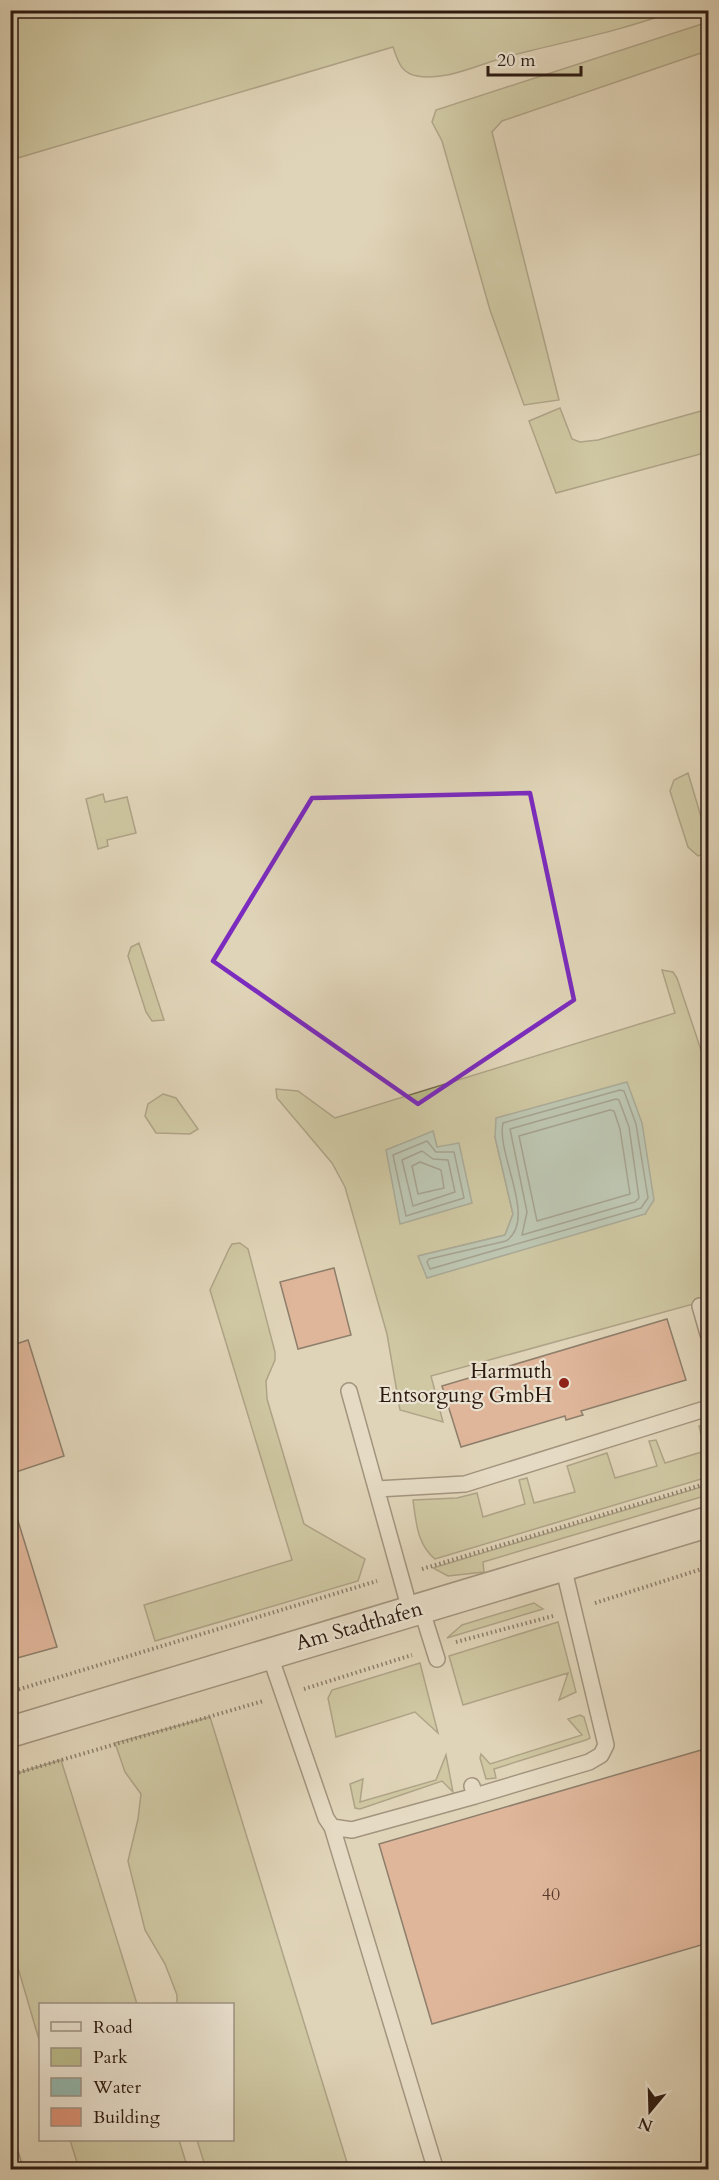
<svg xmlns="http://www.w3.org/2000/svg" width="719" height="2180" font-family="Cardo,serif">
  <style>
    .green { fill: #babb8a; stroke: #736a4d; stroke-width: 1.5; fill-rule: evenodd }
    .water { fill: #94b8ae; stroke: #6a786f; stroke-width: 1.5 }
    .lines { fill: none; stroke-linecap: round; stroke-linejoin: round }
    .shore { stroke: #60685f; stroke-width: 1.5 }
    .building { fill: #de9377; stroke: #2c1910; stroke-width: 1.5 }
    .service-casing { stroke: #59483a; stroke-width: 18 }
    .minor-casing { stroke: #59483a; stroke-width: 33 }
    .path { stroke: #2c1910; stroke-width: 4; stroke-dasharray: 1.5 3; stroke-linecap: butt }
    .service { stroke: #ebe3d1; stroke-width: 15 }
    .minor { stroke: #ebe3d1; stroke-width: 30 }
    .marked { fill: none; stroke: #7b2cbf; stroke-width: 4.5; stroke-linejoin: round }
    .poi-dot { fill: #8f2418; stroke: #ebe3d1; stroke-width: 2 }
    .labels { text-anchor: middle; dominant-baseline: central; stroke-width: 4.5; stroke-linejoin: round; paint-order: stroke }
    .number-label { font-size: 18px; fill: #58382a }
    .poi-label { font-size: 21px; fill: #2c1910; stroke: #ebe3d1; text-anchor: end }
    .street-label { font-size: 21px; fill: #2c1910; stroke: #ebe3d1 }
  </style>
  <rect width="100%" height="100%" fill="#e0d4b8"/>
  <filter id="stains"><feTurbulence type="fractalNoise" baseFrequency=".00333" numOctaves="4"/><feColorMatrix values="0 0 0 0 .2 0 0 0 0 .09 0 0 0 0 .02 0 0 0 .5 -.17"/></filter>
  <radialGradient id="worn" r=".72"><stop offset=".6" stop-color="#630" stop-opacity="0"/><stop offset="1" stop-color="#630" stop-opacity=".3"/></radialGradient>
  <path class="green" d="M 11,10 L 674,10 L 674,11 C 619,32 562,42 506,57 C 477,65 447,81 417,76 C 400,73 398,60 393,47 L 11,160 Z
    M 708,22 L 708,78 L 701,53 L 502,121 L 492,132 L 559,400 L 524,405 L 490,310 L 442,141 L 432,122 L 436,110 Z
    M 560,408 L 572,439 L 580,442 L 598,440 L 708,409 L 708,452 L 556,493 L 529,421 Z
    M 688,773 L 708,840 L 708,853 L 698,856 L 688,847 L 670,791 L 674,780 Z
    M 103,794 L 105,802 L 127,797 L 136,833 L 107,840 L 108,846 L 98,849 L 86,799 Z
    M 139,943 L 164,1020 L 152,1021 L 146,1012 L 128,956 L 131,947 Z
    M 662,970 L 673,972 L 677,978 L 708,1071 L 708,1300 L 431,1376 L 443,1422 L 400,1410 L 387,1334 L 345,1187 L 332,1163 L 277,1098 L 276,1089 L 298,1091 L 335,1118 L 675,1013 ZM 433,1132 L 437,1147 L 386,1150 ZM 495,1137 L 645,1214 L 418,1256 L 505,1235 L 513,1214 Z
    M 163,1094 L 176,1098 L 198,1129 L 190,1134 L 156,1133 L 145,1116 L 148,1104 Z
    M 240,1243 L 248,1249 L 275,1352 L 275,1360 L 266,1381 L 267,1399 L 304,1524 L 365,1559 L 358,1581 L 155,1641 L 144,1605 L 292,1560 L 210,1290 L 229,1249 L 232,1244 Z
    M 708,1423 L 708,1477 L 435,1559 C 417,1544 416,1522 413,1500 L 457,1498 L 477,1493 L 483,1517 L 525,1504 L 519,1480 L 527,1478 L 534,1503 L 575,1492 L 567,1466 L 607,1453 L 615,1478 L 657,1466 L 649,1441 L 656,1440 L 665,1463 L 705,1451 L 699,1426 Z
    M 708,1485 L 708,1495 L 483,1562 L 484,1572 L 448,1576 L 433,1568 Z
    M 534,1603 L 543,1609 L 447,1638 L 462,1625 Z
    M 558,1622 L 576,1692 L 559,1700 L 568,1673 L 463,1705 L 449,1656 Z
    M 420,1663 L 438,1733 L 415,1712 L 336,1737 L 328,1698 L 332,1690 Z
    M 580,1715 L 584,1717 L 590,1738 L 586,1740 L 494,1769 L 496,1778 L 486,1779 L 480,1758 L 481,1754 L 490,1764 L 582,1735 L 568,1719 Z
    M 210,1717 L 349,2169 L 206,2169 L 197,2140 L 232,2140 L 232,2004 L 177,2004 L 177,1995 L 165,1964 L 145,1930 L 128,1861 L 138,1819 L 141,1794 L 125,1772 L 115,1743 Z
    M 446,1755 L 453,1792 L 442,1781 L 360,1809 L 355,1808 L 350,1784 L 363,1779 L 360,1802 L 436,1780 Z
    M 61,1760 L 137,2004 L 40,2004 L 40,2043 L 11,1944 L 11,1775 Z
    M 70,2140 L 179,2140 L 188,2169 L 79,2169 Z"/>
  <path class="water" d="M 627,1082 L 642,1123 L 654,1200 L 645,1214 L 427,1278 L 418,1256 L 505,1235 L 513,1214 L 495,1137 L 496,1118 Z
    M 433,1131 L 437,1147 L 459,1143 L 472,1203 L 400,1224 L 386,1150 Z"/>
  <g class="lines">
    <path class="shore" d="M 620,1090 L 624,1091 L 636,1124 L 648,1198 L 641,1208 L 430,1269 L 427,1262 L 429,1259 L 506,1241 C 538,1220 496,1154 503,1123 Z
      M 616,1099 L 619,1100 L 629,1127 L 639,1198 L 635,1202 L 522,1235 L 527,1212 L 510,1129 Z
      M 610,1110 L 614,1111 L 620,1129 L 630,1194 L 537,1221 L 519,1136 Z
      M 427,1141 L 436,1152 L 454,1152 L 464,1198 L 406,1216 L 393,1155 Z
      M 422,1151 L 433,1159 L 448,1160 L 455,1192 L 413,1206 L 402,1160 Z
      M 420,1162 L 441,1170 L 444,1188 L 418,1194 L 412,1166 Z"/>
  </g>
  <path class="building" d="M 334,1268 L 351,1335 L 298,1349 L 280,1282 Z
    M 667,1319 L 686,1380 L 581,1411 L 583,1415 L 566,1420 L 565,1416 L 461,1447 L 442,1386 Z
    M 28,1340 L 64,1456 L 10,1474 L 10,1346 Z
    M 10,1495 L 57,1647 L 10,1660 Z
    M 708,1748 L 708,1943 L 432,2024 L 379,1844 Z"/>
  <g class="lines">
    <g class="service-casing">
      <path id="service" d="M 700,1306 L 708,1334
        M 349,1391 L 410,1610
        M 377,1489 L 465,1484 L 708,1408
        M 421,1608 L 437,1659
        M 269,1653 L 326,1818 L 332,1827 L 352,1830 L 475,1796
        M 472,1786 L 475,1796 L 589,1762 L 601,1755 L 606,1745 L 563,1566
        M 332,1827 L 434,2164
        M 10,2153 L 15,2170"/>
    </g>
    <g class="minor-casing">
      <path id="minor" d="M 10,1732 L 708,1522"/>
    </g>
    <path class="path" d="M 422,1569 L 708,1483
      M 595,1603 L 708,1567
      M 456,1642 L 553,1616
      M 304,1689 L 412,1655
      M 10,1692 L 377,1581
      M 10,1775 L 263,1701"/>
    <use href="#service" class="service"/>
    <use href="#minor" class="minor"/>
  </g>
  <path d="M0 0H719V2180H0ZM 530,793 L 574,1000 L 418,1104 L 213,961 L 312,798 Z" fill="#e0d4b8" fill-opacity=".55" fill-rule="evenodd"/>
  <path class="marked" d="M 530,793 L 574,1000 L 418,1104 L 213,961 L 312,798 Z"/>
  <circle class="poi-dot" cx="564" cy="1383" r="6"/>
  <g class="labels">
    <g class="number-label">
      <text x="551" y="1894">40</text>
    </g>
    <g class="poi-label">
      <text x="552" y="1371">Harmuth<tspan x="552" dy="24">Entsorgung GmbH</tspan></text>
    </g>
    <g class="street-label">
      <text transform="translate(359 1626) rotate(-16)">Am Stadthafen</text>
    </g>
  </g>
  <rect width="719" height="2180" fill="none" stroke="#e0d4b8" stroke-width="36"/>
  <rect x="12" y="12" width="695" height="2156" fill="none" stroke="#2c1910" stroke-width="3"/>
  <rect x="18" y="18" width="683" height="2144" fill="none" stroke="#2c1910" stroke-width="1.5"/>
  <rect x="39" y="2003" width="195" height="138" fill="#ebe3d1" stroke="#9f9284" stroke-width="1.5"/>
  <rect x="51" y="2022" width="30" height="9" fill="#ebe3d1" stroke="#9f9284" stroke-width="1.5"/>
  <text x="93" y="2033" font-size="18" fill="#2c1910">Road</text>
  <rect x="51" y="2048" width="30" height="18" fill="#babb8a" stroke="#9f9284" stroke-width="1.5"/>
  <text x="93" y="2063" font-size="18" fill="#2c1910">Park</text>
  <rect x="51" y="2078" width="30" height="18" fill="#94b8ae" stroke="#9f9284" stroke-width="1.5"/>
  <text x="93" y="2093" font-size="18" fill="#2c1910">Water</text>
  <rect x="51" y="2108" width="30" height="18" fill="#de9377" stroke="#9f9284" stroke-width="1.5"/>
  <text x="93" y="2123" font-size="18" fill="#2c1910">Building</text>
  <g transform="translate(650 2111) rotate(199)" stroke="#ebe3d1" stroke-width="4.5" paint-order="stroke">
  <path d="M0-4.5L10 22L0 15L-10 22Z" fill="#2c1910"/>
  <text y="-9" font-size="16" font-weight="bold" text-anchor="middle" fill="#2c1910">N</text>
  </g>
  <path d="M488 66v9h93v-9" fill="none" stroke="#2c1910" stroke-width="3"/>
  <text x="497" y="66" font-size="18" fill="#2c1910" stroke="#ebe3d1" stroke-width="4.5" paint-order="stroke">20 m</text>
  <rect width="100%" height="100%" filter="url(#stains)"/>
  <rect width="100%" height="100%" fill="url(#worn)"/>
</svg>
